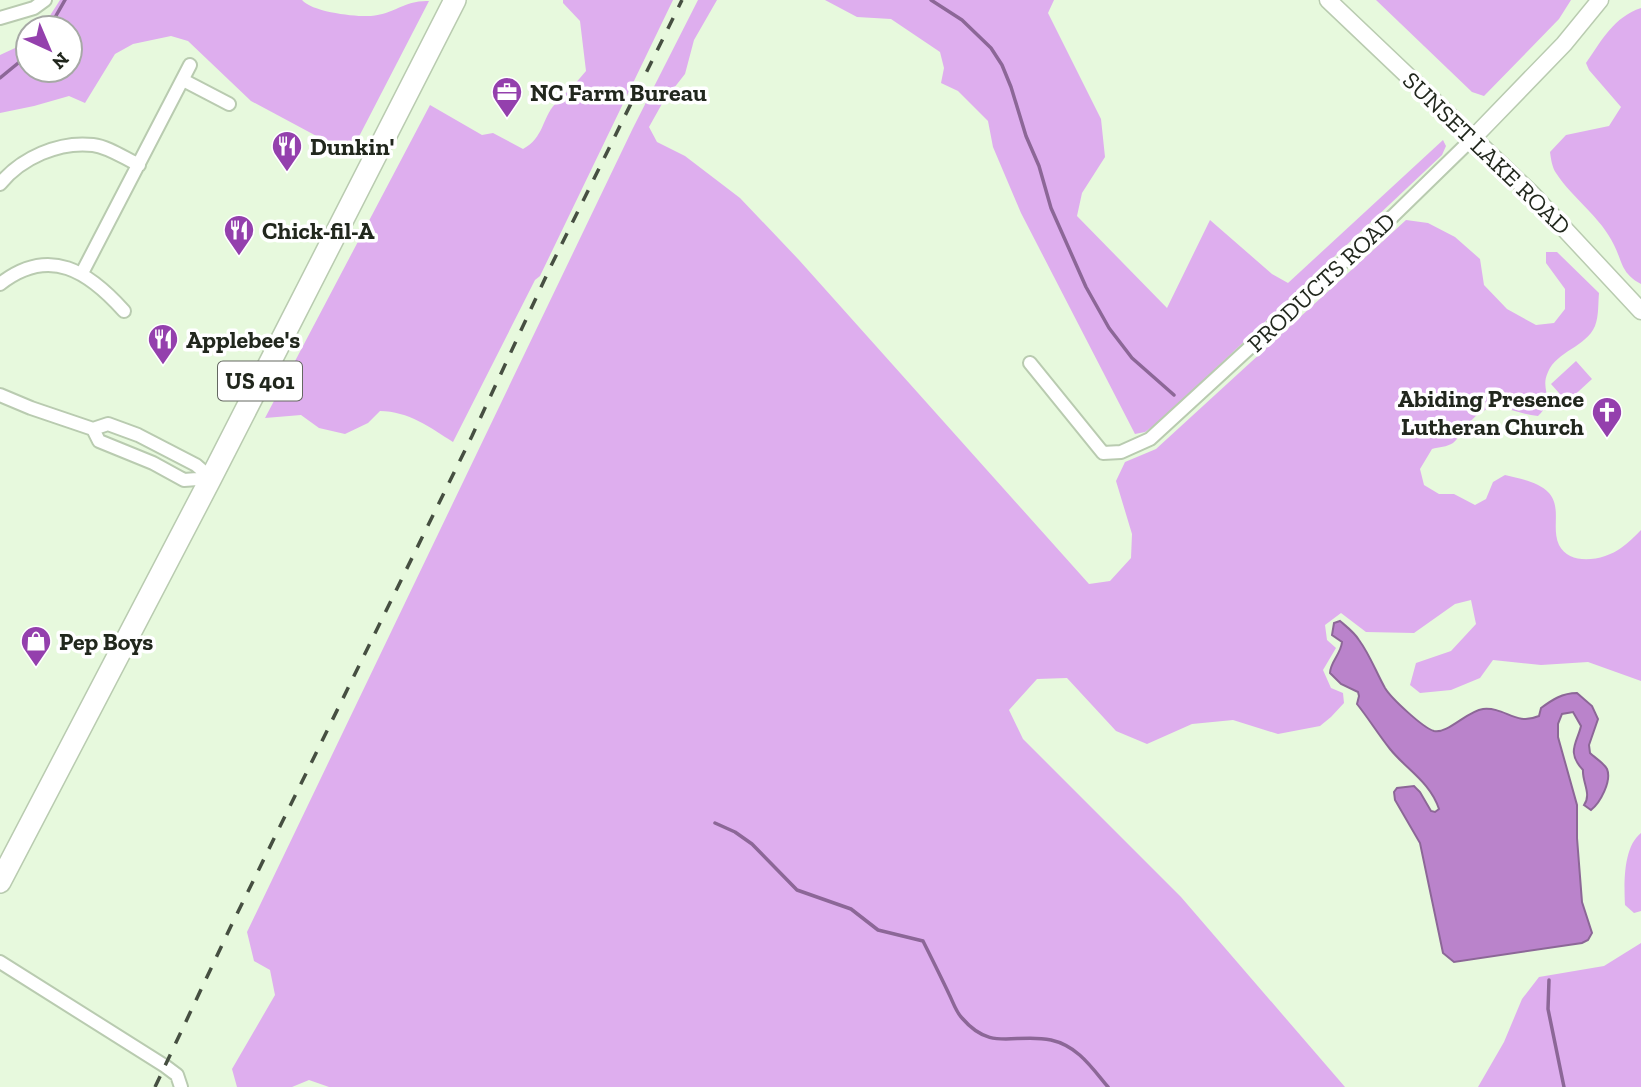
<svg xmlns="http://www.w3.org/2000/svg" width="1641" height="1087" font-family="'Zilla Slab',serif">
  <style>
    .green { fill: #deaeee }
    .water { fill: #ba83cb; stroke: #8c6797; stroke-width: 2 }
    .lines { fill: none; stroke-linecap: round; stroke-linejoin: round }
    .stream { stroke: #8c6797; stroke-width: 3.5 }
    .street-casing { stroke: #b9cbb0; stroke-width: 16 }
    .secondary-casing { stroke: #b9cbb0; stroke-width: 19 }
    .highway-casing { stroke: #b9cbb0; stroke-width: 24 }
    .street { stroke: #fff; stroke-width: 12 }
    .secondary { stroke: #fff; stroke-width: 16 }
    .highway { stroke: #fff; stroke-width: 21 }
    .rail { stroke: #464f41; stroke-width: 3.5; stroke-dasharray: 12 12; stroke-linecap: butt }
    .labels { text-anchor: middle; dominant-baseline: central; stroke-width: 7; stroke-linejoin: round; paint-order: stroke }
    .shield { fill: #fff; stroke: #646861; stroke-width: 2 }
    .shield-label { font-size: 23px; font-weight: bold; fill: #21271d }
    .poi-label { font-size: 24px; font-weight: bold; fill: #21271d; stroke: #fff; text-anchor: start }
    .street-label { font-size: 24px; fill: #21271d; stroke: #fff }
  </style>
  <rect width="100%" height="100%" fill="#e7f9dd"/>
  <path class="green" d="M 60,0 L 302,0 C 312,12 355,17 371,16 C 394,14 405,0 429,1 L 350,154 L 251,101 L 188,41 L 171,36 L 133,44 L 115,54 L 85,103 L 69,96 L 34,106 L 0,113 L 0,55 L 28,42 L 28,70 L 70,70 L 70,28 L 42,28 Z
    M 563,0 L 673,0 L 540,276 L 535,280 L 453,442 C 431,428 408,411 380,411 L 368,423 L 345,434 L 319,428 L 301,415 L 265,418 L 430,105 L 482,135 L 493,133 L 523,149 C 544,138 542,118 555,104 C 566,93 576,83 586,71 L 580,21 L 563,3 Z
    M 698,0 L 717,0 L 694,40 L 685,74 L 663,102 L 649,127 L 657,142 L 685,156 L 740,198 L 799,260 L 1089,584 L 1110,581 L 1131,558 L 1132,534 L 1116,481 L 1125,462 L 1156,449 L 1406,220 L 1428,223 L 1455,237 L 1480,259 L 1484,285 L 1507,309 L 1536,325 L 1554,323 L 1565,309 L 1565,289 L 1546,263 L 1546,252 L 1557,252 L 1599,293 C 1598,303 1599,316 1595,326 C 1586,347 1557,351 1548,372 C 1539,391 1557,398 1538,416 C 1521,415 1505,405 1489,409 C 1472,412 1465,433 1453,443 C 1447,447 1439,447 1432,449 L 1420,469 L 1424,485 L 1439,494 L 1454,494 L 1475,505 L 1486,499 L 1493,482 L 1505,475 C 1520,479 1538,481 1549,493 C 1562,508 1551,528 1559,545 C 1570,567 1605,560 1621,548 C 1628,543 1635,536 1641,530 L 1641,681 L 1588,662 L 1541,665 L 1493,660 L 1480,678 L 1451,690 L 1420,693 L 1410,685 L 1416,663 L 1451,651 L 1476,624 L 1471,600 L 1455,604 L 1414,633 L 1366,632 L 1341,613 L 1325,625 L 1327,640 L 1336,648 L 1323,670 L 1331,688 L 1343,693 L 1344,703 L 1331,717 L 1320,726 L 1278,734 L 1233,720 L 1192,724 L 1147,744 L 1116,731 L 1067,678 L 1037,679 L 1009,710 L 1023,739 L 1181,897 L 1345,1087 L 329,1087 L 309,1080 L 292,1087 L 237,1087 L 232,1069 L 275,995 L 270,970 L 254,961 L 247,932 L 633,128 Z
    M 825,0 L 1054,0 L 1048,13 L 1101,119 L 1105,157 L 1082,193 L 1077,216 L 1167,308 L 1210,220 L 1272,274 L 1288,283 L 1443,140 L 1446,146 L 1442,155 L 1160,421 L 1145,432 L 1135,434 L 1021,213 L 993,147 L 988,121 L 958,91 L 941,83 L 944,68 L 940,52 L 891,19 L 857,17 Z
    M 1376,0 L 1571,0 L 1559,19 L 1484,96 L 1472,92 Z
    M 1641,8 L 1641,284 C 1621,273 1623,263 1614,245 C 1601,217 1573,199 1556,173 C 1552,167 1551,159 1550,152 L 1566,135 L 1609,126 L 1621,107 L 1589,70 L 1586,63 C 1602,40 1614,17 1641,8 Z
    M 1576,361 L 1592,379 L 1567,402 L 1551,384 Z
    M 1641,833 L 1641,911 L 1634,913 L 1625,905 C 1624,884 1623,847 1641,833 Z
    M 1641,943 L 1641,1087 L 1478,1087 L 1504,1042 L 1522,999 L 1539,977 L 1604,966 Z"/>
  <path class="water" d="M 1340,621 C 1347,627 1354,632 1359,640 C 1370,655 1376,672 1385,688 C 1391,698 1423,728 1434,731 C 1448,734 1467,711 1483,709 C 1506,707 1515,726 1539,716 L 1541,708 C 1552,700 1562,693 1577,693 L 1592,706 L 1598,719 L 1589,745 L 1590,753 C 1595,758 1604,763 1607,769 C 1612,781 1600,803 1591,810 L 1584,805 C 1592,794 1582,782 1583,770 C 1566,752 1577,743 1581,726 L 1573,712 L 1562,714 L 1558,724 L 1558,737 L 1577,805 L 1577,838 L 1582,902 L 1592,933 L 1588,940 L 1582,943 L 1454,962 L 1443,953 L 1420,843 L 1395,800 L 1394,792 L 1397,788 L 1414,786 L 1420,792 L 1431,811 L 1435,812 L 1439,809 C 1430,782 1407,770 1390,749 C 1378,734 1369,719 1357,704 L 1359,696 L 1358,692 L 1341,684 L 1330,673 C 1330,662 1341,654 1342,642 L 1332,635 L 1334,623 Z"/>
  <g class="lines">
    <path class="stream" d="M 931,0 L 962,20 L 991,48 L 1002,65 L 1011,87 L 1026,136 L 1039,166 L 1051,208 L 1086,287 L 1109,328 L 1132,358 L 1174,395
      M 49,28 L 65,0
      M 0,78 L 28,55
      M 715,823 L 735,832 L 752,844 L 797,890 L 851,909 L 878,930 L 923,941 C 932,959 941,977 949,994 C 953,1002 956,1012 962,1018 C 992,1053 1014,1032 1051,1040 C 1078,1046 1092,1068 1108,1087
      M 1549,980 L 1548,1009 L 1564,1087"/>
    <g class="street-casing">
      <path id="street" d="M 0,18 L 34,8 L 45,0
        M 183,80 L 229,104
        M 0,184 C 21,158 59,141 93,145 C 109,147 124,158 139,165
        M 82,273 L 190,65
        M 0,284 C 50,245 89,272 124,311
        M 1030,363 L 1103,453 L 1121,452 L 1150,439 L 1393,216 L 1474,137
        M 0,395 L 31,408 L 93,429 L 108,424 L 138,435 L 196,465 L 211,478
        M 93,429 L 99,441 L 153,463 L 184,480 L 211,478
        M 0,962 L 165,1066 L 177,1075 L 181,1087"/>
    </g>
    <g class="secondary-casing">
      <path id="secondary" d="M 1328,0 L 1532,194 L 1641,311
        M 1474,137 L 1564,44 L 1600,0"/>
    </g>
    <g class="highway-casing">
      <path id="highway" d="M 0,882 L 211,478 L 455,0"/>
    </g>
    <use href="#street" class="street"/>
    <use href="#secondary" class="secondary"/>
    <use href="#highway" class="highway"/>
    <path class="rail" d="M 155,1087 L 231,926 L 472,436 L 549,270 L 682,0"/>
  </g>
  <defs>
    <g id="office-pin" transform="scale(1.575)"><path d="M0 17L-7.5 6A9.5 9.5 0 1 1 7.5 6Z" fill="#9440ad" stroke="#fff"/><path d="M-6-3h4V-5.5h4V-3h4V5H-6ZM-1-4.5V-3h2v-1.5ZM-6 0V1H6V0Z" fill="#fff"/></g>
    <g id="restaurant-pin" transform="scale(1.575)"><path d="M0 17L-7.5 6A9.5 9.5 0 1 1 7.5 6Z" fill="#9440ad" stroke="#fff"/><path d="M-5-6h1v4h1v-4h1v4h1v-4h1v5L-1.5 .5V6h-2V.5L-5-1ZM5-6V6H3V1.5H1.5Q1.5-4 5-6Z" fill="#fff"/></g>
    <g id="church-pin" transform="scale(1.575)"><path d="M0 17L-7.5 6A9.5 9.5 0 1 1 7.5 6Z" fill="#9440ad" stroke="#fff"/><path d="M-1.2-6h2.4v3.5h3.3v2.4h-3.3V6h-2.4V-.1h-3.3v-2.4h3.3Z" fill="#fff"/></g>
    <g id="shop-pin" transform="scale(1.575)"><path d="M0 17L-7.5 6A9.5 9.5 0 1 1 7.5 6Z" fill="#9440ad" stroke="#fff"/><path d="M-5-2.5h2.3a2.7 3.5 0 0 1 5.4 0H5L5.5 6h-11ZM-1.5-2.5h3a1.5 2.3 0 0 0-3 0Z" fill="#fff"/></g>
  </defs>
  <g fill-rule="evenodd">
    <use href="#office-pin" x="507" y="92"/>
    <use href="#restaurant-pin" x="287" y="146"/>
    <use href="#restaurant-pin" x="239" y="230"/>
    <use href="#restaurant-pin" x="163" y="339"/>
    <use href="#church-pin" x="1607" y="412"/>
    <use href="#shop-pin" x="36" y="641"/>
  </g>
  <g class="labels">
    <rect class="shield" x="218" y="361.5" width="84" height="39" rx="5"/>
    <g class="shield-label">
      <text x="260" y="381">US 401</text>
    </g>
    <g class="poi-label">
      <text x="530" y="92">NC Farm Bureau</text>
      <text x="310" y="146">Dunkin'</text>
      <text x="262" y="230">Chick-fil-A</text>
      <text x="186" y="339">Applebee's</text>
      <text x="1584" y="398" text-anchor="end">Abiding Presence<tspan x="1584" dy="28">Lutheran Church</tspan></text>
      <text x="59" y="641">Pep Boys</text>
    </g>
    <g class="street-label">
      <text transform="translate(1487 153) rotate(44)">SUNSET LAKE ROAD</text>
      <text transform="translate(1321 282) rotate(-43)">PRODUCTS ROAD</text>
    </g>
  </g>
  <g transform="translate(49 49) rotate(136)"><circle r="33" fill="#ffffff" stroke="#a6a9a5" stroke-width="2"/>
  <path d="M0-5L12 26L0 18L-12 26Z" fill="#9440ad"/>
  <text y="-10" font-size="19" font-weight="bold" text-anchor="middle" fill="#21271d">N</text>
  </g>
</svg>
